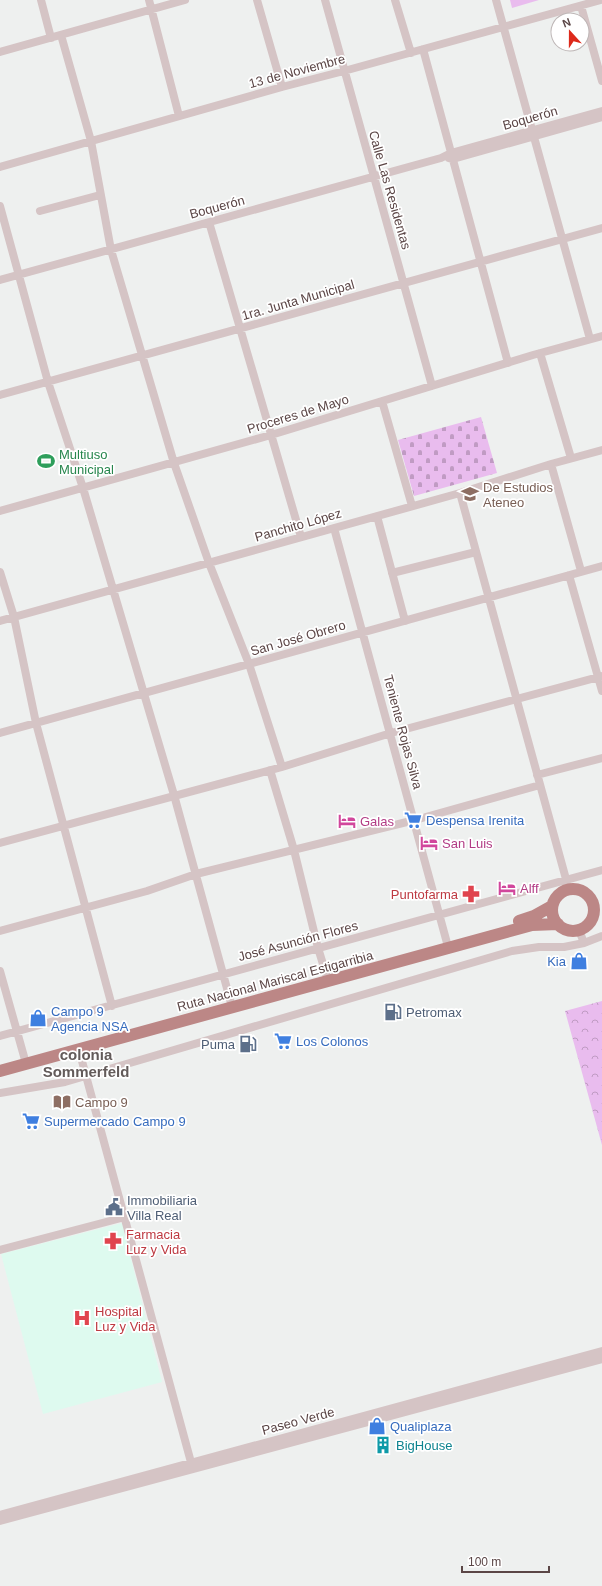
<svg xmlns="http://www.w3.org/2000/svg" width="602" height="1586" font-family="Helvetica,sans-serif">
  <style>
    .medical { fill: #defaef }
    .forest { fill: url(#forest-crowns) }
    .cemetery { fill: url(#cemetery-stones) }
    .pitch { fill: #e9bcee }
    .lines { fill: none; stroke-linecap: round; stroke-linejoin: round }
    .minor { stroke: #d5c4c5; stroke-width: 8 }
    .highway { stroke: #bc8786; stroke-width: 12 }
    .labels { text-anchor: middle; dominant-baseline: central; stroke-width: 3.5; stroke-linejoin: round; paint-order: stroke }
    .street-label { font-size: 13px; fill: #5b4646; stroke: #fff }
    .leisure-label { font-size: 13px; fill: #27864d; stroke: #fff; text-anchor: start }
    .education-label { font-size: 13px; fill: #785e54; stroke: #fff; text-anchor: start }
    .shop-label { font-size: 13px; fill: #366cbe; stroke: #fff; text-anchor: start }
    .hotel-label { font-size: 13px; fill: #b23c85; stroke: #fff; text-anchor: start }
    .health-label { font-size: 13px; fill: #be3a42; stroke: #fff; text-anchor: start }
    .service-label { font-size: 13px; fill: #4e5e75; stroke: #fff; text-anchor: start }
    .culture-label { font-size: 13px; fill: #0d838f; stroke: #fff; text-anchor: start }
    .quarter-label { font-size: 15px; font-weight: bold; fill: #635b5a; stroke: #fff }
  </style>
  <defs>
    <pattern id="forest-crowns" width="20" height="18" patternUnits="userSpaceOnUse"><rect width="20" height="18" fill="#e9bcee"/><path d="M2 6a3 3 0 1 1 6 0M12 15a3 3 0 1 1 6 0" fill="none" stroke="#c09bc3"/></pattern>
    <pattern id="cemetery-stones" width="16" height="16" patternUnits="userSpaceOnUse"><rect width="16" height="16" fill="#e9bcee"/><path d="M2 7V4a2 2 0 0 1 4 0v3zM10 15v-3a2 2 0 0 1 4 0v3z" fill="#c09bc3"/></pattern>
  </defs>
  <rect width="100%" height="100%" fill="#eef0ef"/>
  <path class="medical" d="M 122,1223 L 162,1382 L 43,1414 L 1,1254 Z"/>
  <path class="forest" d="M 602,1001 L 602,1145 L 565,1011 Z"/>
  <path class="cemetery" d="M 481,417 L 497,473 L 414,496 L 398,440 Z"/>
  <path class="pitch" d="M 510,0 L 539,0 L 512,8 Z"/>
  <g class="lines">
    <path class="minor" d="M 41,0 L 51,38
      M 149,0 L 179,116
      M 257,0 L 282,87
      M 325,0 L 432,386
      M 395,0 L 411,53
      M 496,0 L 590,339
      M 581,6 L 602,81
      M 61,35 L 91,141 L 111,250 L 174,463 L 209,563 L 249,664 L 282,767
      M 423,49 L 508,363
      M 0,52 L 185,0
      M 449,158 L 453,159 L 602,117
      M 0,167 L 282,87 L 344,71 L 601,0
      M 0,206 L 48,382 L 83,488 L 174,795 L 231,1003
      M 40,211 L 100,195
      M 209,222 L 301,537
      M 0,280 L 441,158 L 451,153 L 602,111
      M 540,353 L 571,458
      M 0,395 L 602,228
      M 382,401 L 412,506
      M 551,464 L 581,571
      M 460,493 L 569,890
      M 0,511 L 271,435 L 533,355 L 602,336
      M 377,516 L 405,621
      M 334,528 L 447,943
      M 0,572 L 14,617 L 36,723 L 112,1006
      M 392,573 L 476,552
      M 569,575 L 602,691
      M 0,621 L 460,493 L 551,464 L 602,450
      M 0,733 L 602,566
      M 270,770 L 294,850 L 318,948 L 327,977
      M 537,775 L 602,758
      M 0,843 L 282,767 L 391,733 L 602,676
      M 579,930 L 584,943
      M 0,931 L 147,891 L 196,874 L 415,820 L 540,785
      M 0,971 L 25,1060
      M 0,1036 L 602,870
      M 79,1050 L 192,1466
      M 0,1093 L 65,1082 L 512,951 L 539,947 L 564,947 L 584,943 L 602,936
      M 0,1250 L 125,1217
      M 0,1515 L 602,1351
      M 0,1521 L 602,1359"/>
    <path class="highway" d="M552 910a21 21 0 1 1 42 0a21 21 0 1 1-42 0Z
      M 519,921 L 534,916 L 552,906
      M 0,1071 L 532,925 L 558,924"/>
  </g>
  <defs>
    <g id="stadium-bare" transform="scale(1.38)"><path d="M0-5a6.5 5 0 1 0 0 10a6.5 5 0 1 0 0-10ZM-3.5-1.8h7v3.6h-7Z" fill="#2e9e5b" stroke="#fff" stroke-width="2.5" paint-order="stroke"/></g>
    <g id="school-bare" transform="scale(1.38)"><path d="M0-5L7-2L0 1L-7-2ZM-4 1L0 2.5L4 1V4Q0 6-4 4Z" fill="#8d6e63" stroke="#fff" stroke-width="2.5" paint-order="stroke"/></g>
    <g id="supermarket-bare" transform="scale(1.38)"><path d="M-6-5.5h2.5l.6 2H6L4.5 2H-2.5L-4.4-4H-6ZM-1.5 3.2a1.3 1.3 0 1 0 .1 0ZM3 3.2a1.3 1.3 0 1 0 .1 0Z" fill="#3f7fe0" stroke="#fff" stroke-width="2.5" paint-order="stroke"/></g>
    <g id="hotel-bare" transform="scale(1.38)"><path d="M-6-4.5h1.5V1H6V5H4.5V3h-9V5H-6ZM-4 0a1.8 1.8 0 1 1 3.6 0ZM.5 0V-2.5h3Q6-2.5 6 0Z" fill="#d1479c" stroke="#fff" stroke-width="2.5" paint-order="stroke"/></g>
    <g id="pharmacy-bare" transform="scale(1.38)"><path d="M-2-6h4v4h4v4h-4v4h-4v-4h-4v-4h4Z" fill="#e0444e" stroke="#fff" stroke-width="2.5" paint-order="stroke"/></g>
    <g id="shop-bare" transform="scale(1.38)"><path d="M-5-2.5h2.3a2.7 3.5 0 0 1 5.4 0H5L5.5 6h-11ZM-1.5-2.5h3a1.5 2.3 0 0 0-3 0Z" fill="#3f7fe0" stroke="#fff" stroke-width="2.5" paint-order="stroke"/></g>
    <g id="fuel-bare" transform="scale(1.38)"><path d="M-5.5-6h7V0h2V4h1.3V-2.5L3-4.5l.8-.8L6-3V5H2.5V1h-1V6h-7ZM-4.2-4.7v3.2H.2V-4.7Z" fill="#5c6f8a" stroke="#fff" stroke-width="2.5" paint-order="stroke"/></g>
    <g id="library-bare" transform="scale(1.38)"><path d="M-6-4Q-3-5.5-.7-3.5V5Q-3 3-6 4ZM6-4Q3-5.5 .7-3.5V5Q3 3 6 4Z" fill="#8d6e63" stroke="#fff" stroke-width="2.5" paint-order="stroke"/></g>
    <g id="civic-bare" transform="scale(1.38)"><path d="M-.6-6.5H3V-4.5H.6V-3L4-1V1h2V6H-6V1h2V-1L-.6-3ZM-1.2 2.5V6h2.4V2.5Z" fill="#5c6f8a" stroke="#fff" stroke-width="2.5" paint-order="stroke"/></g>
    <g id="hospital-bare" transform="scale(1.38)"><path d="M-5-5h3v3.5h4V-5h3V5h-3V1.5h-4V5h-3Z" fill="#e0444e" stroke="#fff" stroke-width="2.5" paint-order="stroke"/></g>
    <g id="building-bare" transform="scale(1.38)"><path d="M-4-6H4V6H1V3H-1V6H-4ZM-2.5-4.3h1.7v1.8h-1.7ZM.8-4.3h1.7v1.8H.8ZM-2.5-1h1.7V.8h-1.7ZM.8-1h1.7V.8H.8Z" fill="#0f9aa8" stroke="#fff" stroke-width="2.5" paint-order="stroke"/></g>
  </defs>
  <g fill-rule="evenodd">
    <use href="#stadium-bare" x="46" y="461"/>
    <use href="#school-bare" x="470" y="494"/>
    <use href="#supermarket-bare" x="413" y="820"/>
    <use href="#hotel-bare" x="347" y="821"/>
    <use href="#hotel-bare" x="429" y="843"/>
    <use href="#hotel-bare" x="507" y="888"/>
    <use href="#pharmacy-bare" x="471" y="894"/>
    <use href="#shop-bare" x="579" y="961"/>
    <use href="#fuel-bare" x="393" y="1012"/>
    <use href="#shop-bare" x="38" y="1018"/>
    <use href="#supermarket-bare" x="283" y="1041"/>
    <use href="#fuel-bare" x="248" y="1044"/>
    <use href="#library-bare" x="62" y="1102"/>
    <use href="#supermarket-bare" x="31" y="1121"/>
    <use href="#civic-bare" x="114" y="1207"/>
    <use href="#pharmacy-bare" x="113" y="1241"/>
    <use href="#hospital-bare" x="82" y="1318"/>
    <use href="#shop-bare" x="377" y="1426"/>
    <use href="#building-bare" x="383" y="1445"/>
  </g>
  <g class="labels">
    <g class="street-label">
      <text transform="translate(297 71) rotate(-15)">13 de Noviembre</text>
      <text transform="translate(530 118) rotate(-16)">Boquerón</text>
      <text transform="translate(390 190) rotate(74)">Calle Las Residentas</text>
      <text transform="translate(217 207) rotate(-15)">Boquerón</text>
      <text transform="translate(298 300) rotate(-16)">1ra. Junta Municipal</text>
      <text transform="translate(298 414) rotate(-17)">Proceres de Mayo</text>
      <text transform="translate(298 525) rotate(-16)">Panchito López</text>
      <text transform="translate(298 638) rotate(-16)">San José Obrero</text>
      <text transform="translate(403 732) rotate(75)">Teniente Rojas Silva</text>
      <text transform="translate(298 941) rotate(-15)">José Asunción Flores</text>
      <text transform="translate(275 981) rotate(-15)">Ruta Nacional Mariscal Estigarribia</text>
      <text transform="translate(298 1421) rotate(-15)">Paseo Verde</text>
    </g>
    <g class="leisure-label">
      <text x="59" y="454">Multiuso<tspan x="59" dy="15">Municipal</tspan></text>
    </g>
    <g class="education-label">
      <text x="483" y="487">De Estudios<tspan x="483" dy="15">Ateneo</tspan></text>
      <text x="75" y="1102">Campo 9</text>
    </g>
    <g class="shop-label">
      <text x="426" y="820">Despensa Irenita</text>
      <text x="566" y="961" text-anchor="end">Kia</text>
      <text x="51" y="1011">Campo 9<tspan x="51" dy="15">Agencia NSA</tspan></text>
      <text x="296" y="1041">Los Colonos</text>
      <text x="44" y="1121">Supermercado Campo 9</text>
      <text x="390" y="1426">Qualiplaza</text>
    </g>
    <g class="hotel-label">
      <text x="360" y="821">Galas</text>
      <text x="442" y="843">San Luis</text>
      <text x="520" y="888">Alff</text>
    </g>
    <g class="health-label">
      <text x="458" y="894" text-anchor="end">Puntofarma</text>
      <text x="126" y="1234">Farmacia<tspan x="126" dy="15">Luz y Vida</tspan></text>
      <text x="95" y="1311">Hospital<tspan x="95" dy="15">Luz y Vida</tspan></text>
    </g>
    <g class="service-label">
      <text x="406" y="1012">Petromax</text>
      <text x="235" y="1044" text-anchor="end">Puma</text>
      <text x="127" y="1200">Immobiliaria<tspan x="127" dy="15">Villa Real</tspan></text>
    </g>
    <g class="culture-label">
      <text x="396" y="1445">BigHouse</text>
    </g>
    <g class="quarter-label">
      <text x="86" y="1054">colonia<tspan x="86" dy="17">Sommerfeld</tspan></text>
    </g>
  </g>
  <g transform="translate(570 32) rotate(339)"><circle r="19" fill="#ffffff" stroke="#bdb5b5"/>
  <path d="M0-3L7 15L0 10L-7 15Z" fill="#dd2a1b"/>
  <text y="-6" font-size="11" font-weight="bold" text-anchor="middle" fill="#5b4646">N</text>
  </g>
  <path d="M462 1566v6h87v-6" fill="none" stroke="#5b4646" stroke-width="2"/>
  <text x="468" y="1566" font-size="12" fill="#5b4646" stroke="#ffffff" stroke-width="3" paint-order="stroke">100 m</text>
</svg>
